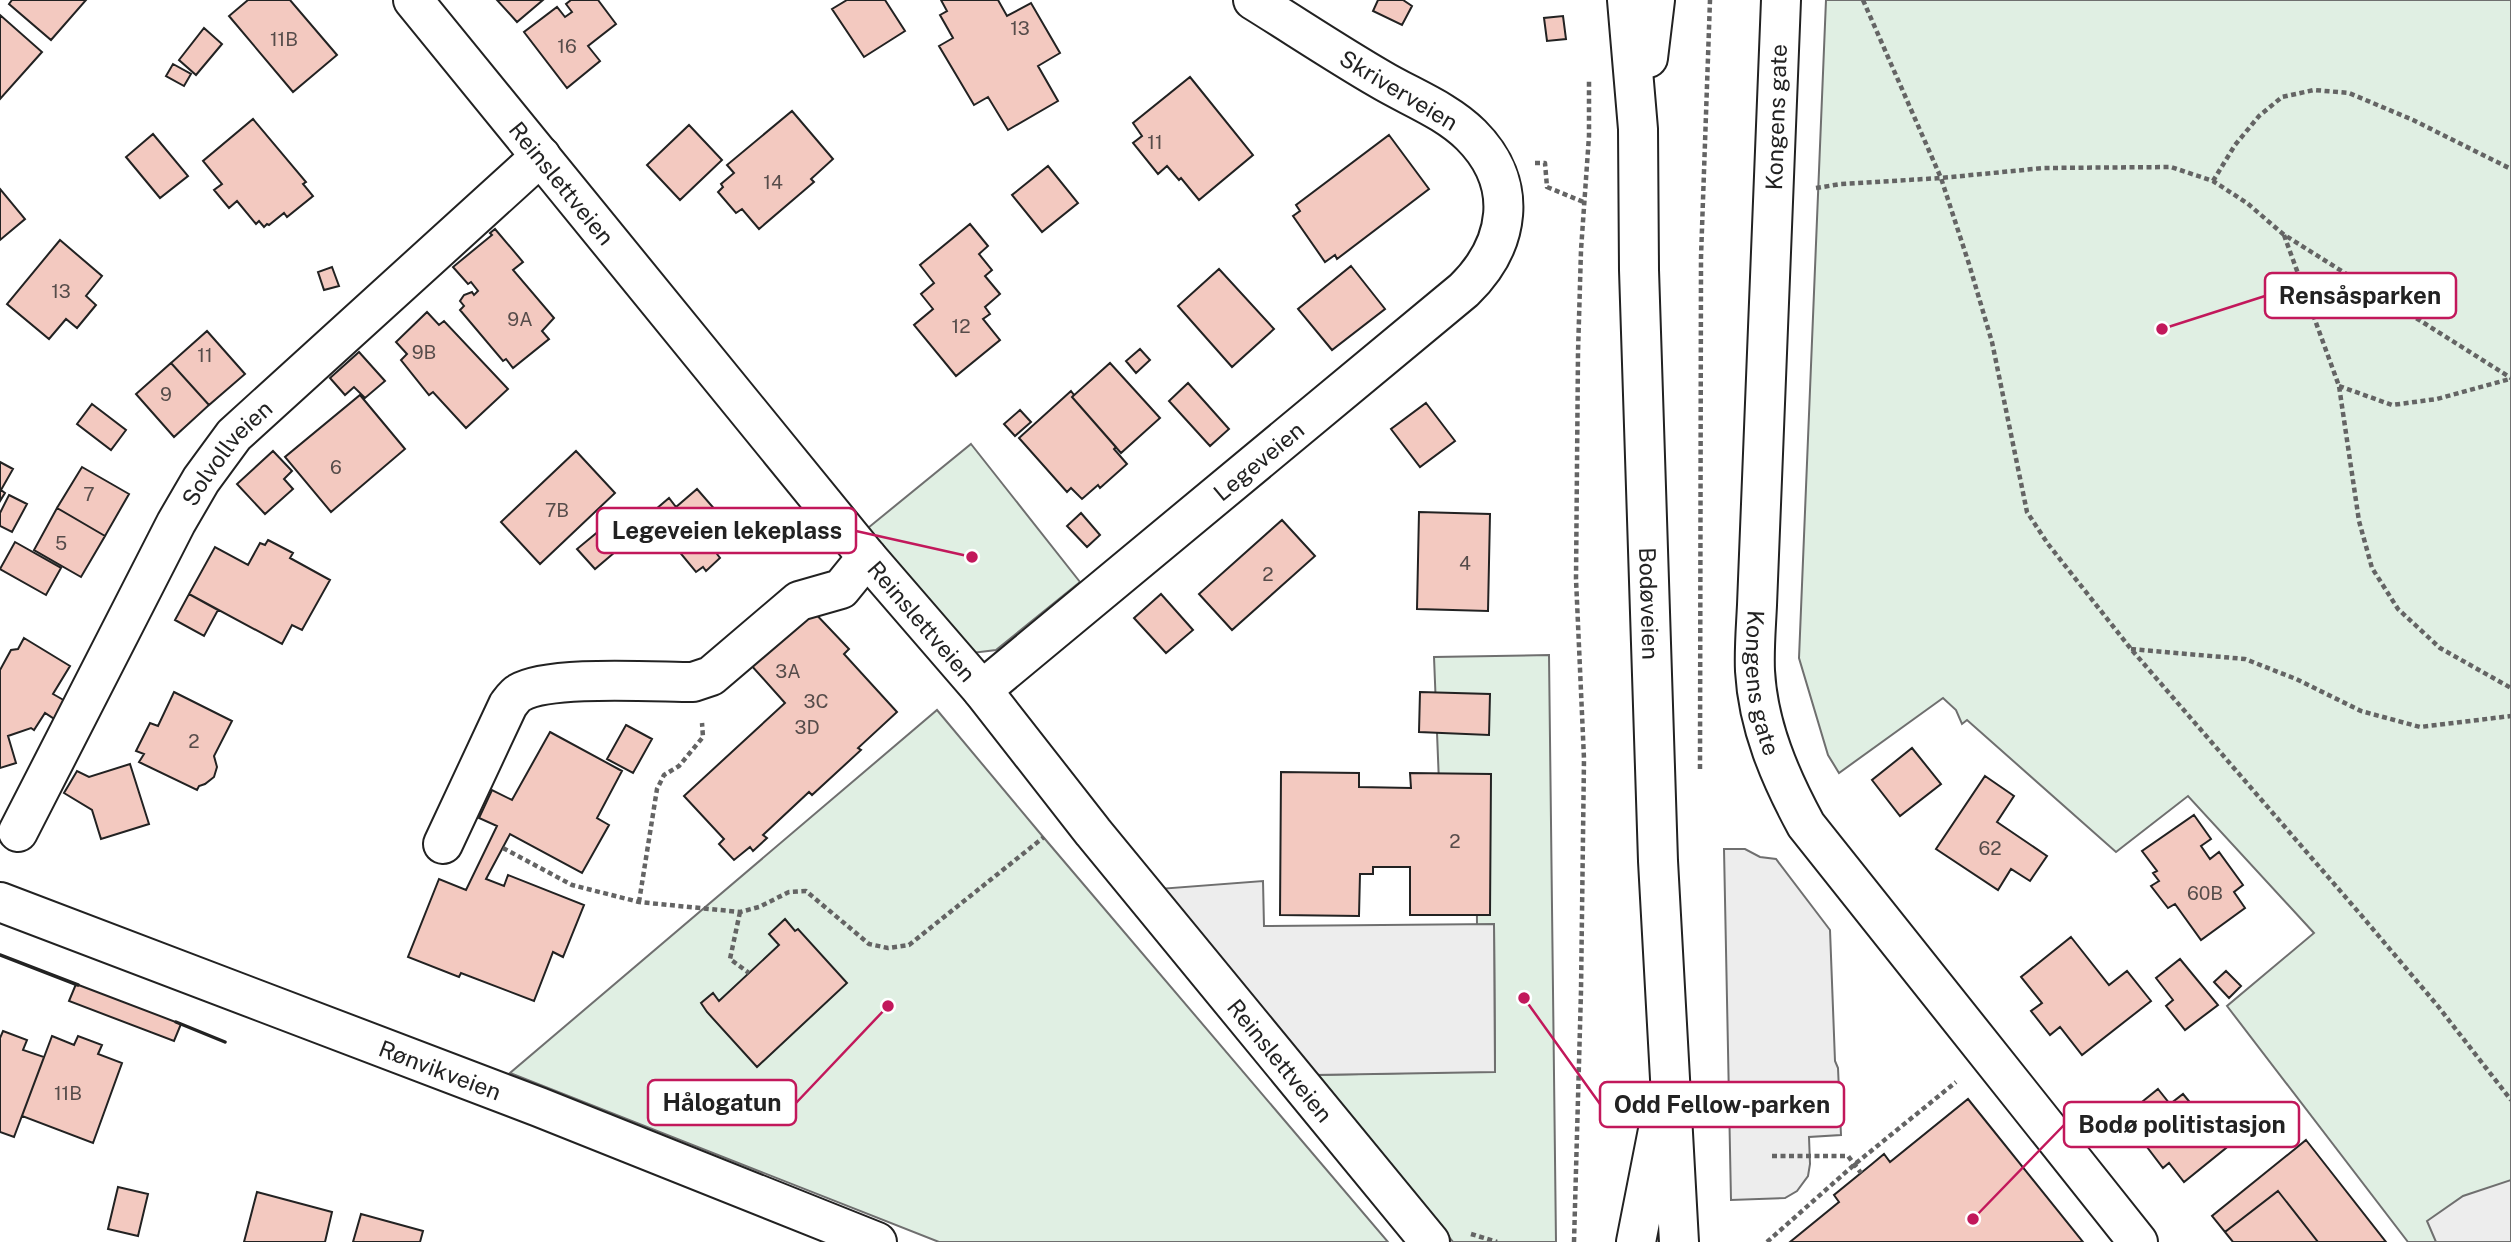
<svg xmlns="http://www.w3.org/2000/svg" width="2511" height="1242" font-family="'Public Sans',sans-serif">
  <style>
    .green { fill: #e0efe3; stroke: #6f6f6f; stroke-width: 2 }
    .parking { fill: #ededed; stroke: #6f6f6f; stroke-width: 2 }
    .building { fill: #f3c9c0; stroke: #222; stroke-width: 2 }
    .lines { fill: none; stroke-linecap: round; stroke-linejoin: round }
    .street-casing { stroke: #222; stroke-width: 42 }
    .secondary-casing { stroke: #222; stroke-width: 42 }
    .highway-casing { stroke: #222; stroke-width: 42 }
    .path { stroke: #646464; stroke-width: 4.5; stroke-dasharray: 5 3.5; stroke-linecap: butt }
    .street { stroke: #fff; stroke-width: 38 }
    .secondary { stroke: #fff; stroke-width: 38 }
    .highway { stroke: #fff; stroke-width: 38 }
    .wall { stroke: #222; stroke-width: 3.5 }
    .labels { text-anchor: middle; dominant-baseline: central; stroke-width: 5; stroke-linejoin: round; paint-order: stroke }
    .number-label { font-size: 19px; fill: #564c4a }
    .street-label { font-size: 23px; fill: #222; stroke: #fff }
    .leader { fill: none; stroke: #c2185b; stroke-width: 2.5 }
    .callout-dot { fill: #c2185b; stroke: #fff; stroke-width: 2.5 }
    .callout { fill: #fff; stroke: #c2185b; stroke-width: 2.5 }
    .callout-label { font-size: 24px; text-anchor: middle; font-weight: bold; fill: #222 }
  </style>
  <rect width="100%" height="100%" fill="#fff"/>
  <path class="green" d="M 1826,0 L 2511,0 L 2511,1242 L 2408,1242 L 2227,1006 L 2314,933 L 2188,796 L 2116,852 L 1967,720 L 1962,724 L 1956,710 L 1943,698 L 1839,773 L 1828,755 L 1799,658 Z
    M 971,444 L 1080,582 L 996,650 L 972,653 L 863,532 Z
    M 1549,655 L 1556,1242 L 1453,1242 L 1314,1075 L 1495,1071 L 1494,925 L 1477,925 L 1476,783 L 1439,783 L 1434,657 Z
    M 937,710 L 1039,832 L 1388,1242 L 939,1242 L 510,1073 Z"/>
  <path class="parking" d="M 1724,849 L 1745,849 L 1760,857 L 1776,859 L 1830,930 L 1835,1061 L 1838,1068 L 1841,1135 L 1809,1137 L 1810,1164 L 1808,1176 L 1797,1191 L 1785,1198 L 1731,1200 Z
    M 1263,881 L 1264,926 L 1494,924 L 1495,1072 L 1314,1075 L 1158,889 Z
    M 2511,1180 L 2511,1242 L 2436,1242 L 2427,1221 L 2463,1196 Z"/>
  <path class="building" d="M 12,0 L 86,0 L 51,40 L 9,4 Z
    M 248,0 L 290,0 L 337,55 L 293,92 L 229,16 Z
    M 497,0 L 543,0 L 517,22 Z
    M 571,0 L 598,0 L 616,24 L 588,46 L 600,61 L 567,88 L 524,32 L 557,7 L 565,17 L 572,12 L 566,4 Z
    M 847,0 L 885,0 L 905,31 L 864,57 L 832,9 Z
    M 941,0 L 998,0 L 1007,16 L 1031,3 L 1060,53 L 1038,66 L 1058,101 L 1008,130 L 988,97 L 974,105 L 939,46 L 953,38 L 940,15 L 947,11 Z
    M 1378,0 L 1403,0 L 1412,6 L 1402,25 L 1373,11 Z
    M 0,15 L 42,52 L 0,99 Z
    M 1563,16 L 1566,39 L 1547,41 L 1544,18 Z
    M 204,28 L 222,44 L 196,75 L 179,60 Z
    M 173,64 L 191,74 L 184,86 L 166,76 Z
    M 1190,77 L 1253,155 L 1199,200 L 1181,178 L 1179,180 L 1167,166 L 1158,174 L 1133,143 L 1142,136 L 1133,123 Z
    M 792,111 L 833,159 L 811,179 L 814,182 L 759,229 L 742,209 L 736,213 L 718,192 L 723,187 L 721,184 L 734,173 L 727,165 Z
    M 253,119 L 306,182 L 303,184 L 313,196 L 287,217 L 284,213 L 269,225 L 267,224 L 264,227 L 259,221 L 256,224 L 237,201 L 229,208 L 214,190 L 222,184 L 203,161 Z
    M 689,125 L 722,160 L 680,200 L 647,165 Z
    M 153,134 L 188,176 L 160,198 L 126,157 Z
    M 1389,135 L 1429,189 L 1337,259 L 1335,255 L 1325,262 L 1293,216 L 1300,211 L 1296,205 Z
    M 1048,166 L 1078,203 L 1042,232 L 1012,195 Z
    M 0,189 L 25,219 L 0,240 Z
    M 970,224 L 988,246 L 979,254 L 992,270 L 985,276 L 1000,294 L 985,307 L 990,314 L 983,319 L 1000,340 L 956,376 L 914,325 L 933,309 L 921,294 L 934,283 L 920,265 Z
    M 495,229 L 523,262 L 513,270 L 554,318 L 542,331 L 549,339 L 513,368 L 506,359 L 503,361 L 460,310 L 464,306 L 460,301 L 464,295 L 472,292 L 474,295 L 478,291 L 471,282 L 468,284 L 453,267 L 492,235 L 490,233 Z
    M 60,240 L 102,276 L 86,296 L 96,305 L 77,328 L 66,319 L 49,339 L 7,304 Z
    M 1351,266 L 1385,309 L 1332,350 L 1298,309 Z
    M 332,267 L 339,286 L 324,290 L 318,272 Z
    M 1219,269 L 1274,329 L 1232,367 L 1178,306 Z
    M 427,312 L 439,325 L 444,321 L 508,389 L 466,428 L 433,392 L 429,395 L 401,360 L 407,354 L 396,342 Z
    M 207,331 L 245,374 L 209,405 L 171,363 Z
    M 1140,349 L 1150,360 L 1136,373 L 1126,361 Z
    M 359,352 L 385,381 L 365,398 L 354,387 L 345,395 L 330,378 Z
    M 171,363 L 209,405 L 174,437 L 136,394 Z
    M 1110,363 L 1160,418 L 1121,453 L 1072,397 Z
    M 1188,383 L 1229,429 L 1210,446 L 1169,401 Z
    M 1071,391 L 1074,395 L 1072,397 L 1116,447 L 1114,449 L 1127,464 L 1100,488 L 1098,485 L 1082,499 L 1071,488 L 1067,492 L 1019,438 Z
    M 360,395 L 405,449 L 331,512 L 285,457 Z
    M 1426,403 L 1455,441 L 1420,467 L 1391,429 Z
    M 92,404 L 126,430 L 111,450 L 77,424 Z
    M 1020,410 L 1031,422 L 1015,436 L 1004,424 Z
    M 273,451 L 292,471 L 284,479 L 293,489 L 265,514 L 237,484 Z
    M 576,451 L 615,493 L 540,564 L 501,522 Z
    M 0,462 L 13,469 L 1,490 L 5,493 L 0,501 Z
    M 82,467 L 129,494 L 105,536 L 57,508 Z
    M 697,489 L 738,536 L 717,554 L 720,558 L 706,571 L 703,567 L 696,572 L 649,515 L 669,498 L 676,507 Z
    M 9,495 L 27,504 L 12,532 L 0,526 L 0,513 Z
    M 57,508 L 105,536 L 81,577 L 34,550 Z
    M 1419,512 L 1490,514 L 1488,611 L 1417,609 Z
    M 1081,513 L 1100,535 L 1087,547 L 1067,526 Z
    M 1282,520 L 1315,556 L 1232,630 L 1199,594 Z
    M 611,521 L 628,541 L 595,569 L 577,549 Z
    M 268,540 L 293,553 L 290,558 L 330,580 L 302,630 L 292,625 L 282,644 L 189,594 L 215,547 L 248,565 L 260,543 L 265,545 Z
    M 15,542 L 61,568 L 46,595 L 0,569 Z
    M 189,594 L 218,610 L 204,636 L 175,620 Z
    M 1161,594 L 1193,630 L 1166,653 L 1134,618 Z
    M 810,608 L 849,649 L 844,654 L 897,712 L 858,748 L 861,750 L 812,795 L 809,792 L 763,835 L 767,838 L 753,851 L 750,847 L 734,860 L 719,844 L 724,839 L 684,796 L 785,703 L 750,664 Z
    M 24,638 L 70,666 L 53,694 L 67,702 L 56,720 L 45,713 L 34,730 L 31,728 L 8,736 L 16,763 L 0,768 L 0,670 L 11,650 L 18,649 Z
    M 174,692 L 232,721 L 214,756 L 217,767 L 214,777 L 205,784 L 199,786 L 197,790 L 139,762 L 144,754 L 136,751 L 150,723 L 158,726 Z
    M 1420,692 L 1490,694 L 1489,735 L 1419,732 Z
    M 626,725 L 652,739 L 633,773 L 607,759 Z
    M 550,732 L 622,771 L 597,818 L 609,825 L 582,873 L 510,834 L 486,879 L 504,886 L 508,875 L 584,905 L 563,957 L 553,952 L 534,1001 L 461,973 L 459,977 L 408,957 L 439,879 L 466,890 L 497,826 L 479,818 L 492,790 L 512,800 Z
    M 1912,748 L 1941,784 L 1900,816 L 1872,780 Z
    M 130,764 L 149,824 L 101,839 L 92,810 L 64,793 L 77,771 L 89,777 Z
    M 1281,772 L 1359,773 L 1359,787 L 1411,788 L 1410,773 L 1491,774 L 1490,915 L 1410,915 L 1410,867 L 1373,867 L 1373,874 L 1360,874 L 1359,916 L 1280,915 Z
    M 1985,776 L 2014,796 L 1997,822 L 2047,856 L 2030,881 L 2011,869 L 1998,890 L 1936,849 Z
    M 2194,815 L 2211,839 L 2201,846 L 2210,859 L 2219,852 L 2243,885 L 2234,892 L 2245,908 L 2201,940 L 2175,904 L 2168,908 L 2151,886 L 2159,881 L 2153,873 L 2157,871 L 2142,851 Z
    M 785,919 L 795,931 L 798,929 L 847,983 L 757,1067 L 707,1012 L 701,1003 L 713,993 L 719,1001 L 779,945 L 769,934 Z
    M 2071,937 L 2109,985 L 2127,971 L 2151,1001 L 2082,1055 L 2060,1027 L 2050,1035 L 2031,1011 L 2042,1003 L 2021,977 Z
    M 2180,959 L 2218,1005 L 2185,1030 L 2166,1006 L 2173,1000 L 2156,978 Z
    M 2226,971 L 2241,986 L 2229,998 L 2214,982 Z
    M 76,984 L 181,1024 L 174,1041 L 69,1001 Z
    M 3,1031 L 27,1040 L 23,1050 L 44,1057 L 14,1137 L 0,1132 L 0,1038 Z
    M 52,1036 L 74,1045 L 78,1036 L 102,1045 L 98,1054 L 122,1063 L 93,1143 L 22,1116 Z
    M 2158,1089 L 2170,1104 L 2183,1094 L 2197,1111 L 2205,1105 L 2221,1125 L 2213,1132 L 2226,1148 L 2184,1182 L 2169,1163 L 2163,1168 L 2147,1147 L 2153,1143 L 2127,1114 Z
    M 1968,1099 L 2083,1242 L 1790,1242 L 1839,1202 L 1834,1195 L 1872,1164 L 1884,1154 L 1890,1162 Z
    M 2306,1140 L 2386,1242 L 2233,1242 L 2212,1216 Z
    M 118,1187 L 148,1194 L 138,1236 L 108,1229 Z
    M 2278,1191 L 2318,1242 L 2233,1242 L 2225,1232 Z
    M 257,1192 L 332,1212 L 325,1242 L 244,1242 Z
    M 361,1214 L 423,1231 L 420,1242 L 353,1242 Z"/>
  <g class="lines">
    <g class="street-casing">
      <g id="street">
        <path id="s1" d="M 413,0 L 867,557 L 982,690 L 1093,832 L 1430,1242"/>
        <path id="s2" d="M 1781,0 L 1757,605 C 1756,627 1754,649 1755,671 C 1758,726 1780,777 1806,825 L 2138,1242"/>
        <path id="s3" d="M 982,690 L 1464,290 C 1510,245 1520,184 1471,135 C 1446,110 1410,97 1380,79 C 1337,54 1295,26 1253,0"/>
        <path id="s4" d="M 18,832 L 176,523 L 201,480 L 234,435 L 541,156"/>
        <path d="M 443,844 L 508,705 C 511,701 515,695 519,693 C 548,675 655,682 693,682 L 711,676 L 799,601 L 841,589 L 867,557"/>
      </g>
    </g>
    <g class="secondary-casing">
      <g id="secondary">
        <path id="s5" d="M 0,902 L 539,1107 L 877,1242"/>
      </g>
    </g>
    <g class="highway-casing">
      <g id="highway">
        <path id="s6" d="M 1627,0 L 1638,129 L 1639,270 L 1658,861 L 1679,1242"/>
        <path d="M 1648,58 L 1655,0"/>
        <path d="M 1636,1242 L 1658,1130"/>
      </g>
    </g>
    <path class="path" d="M 1863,0 L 1941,178 L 1969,264 L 1992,342 L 2027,512 L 2048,544 L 2131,649 L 2361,915 L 2437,1005 L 2511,1100
      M 1535,163 L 1545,163 L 1547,187 L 1586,203
      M 2213,181 L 2235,145 L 2259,116 L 2282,97 L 2314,90 L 2349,93 L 2413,120 L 2511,169
      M 1816,188 L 1841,184 L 1941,178 L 2044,168 L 2171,167 L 2213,181 L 2247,203 L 2283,234 L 2511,378
      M 2284,235 L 2339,386 L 2359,521 L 2372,568 L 2398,609 L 2440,648 L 2511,688
      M 2339,386 L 2392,405 L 2437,399 L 2510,379
      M 2131,649 L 2245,659 L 2296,679 L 2361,711 L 2420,727 L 2511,716
      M 1700,769 L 1701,257 L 1710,0
      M 503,848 L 572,885 L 639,902 L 740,912 L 759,907 L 789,892 L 806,891 L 869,944 L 888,948 L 909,945 L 1044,837
      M 639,902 L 657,789 L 664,775 L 679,766 L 703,737 L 702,723
      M 740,912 L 730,959 L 749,973
      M 1772,1156 L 1848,1156 L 1861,1173
      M 1471,1234 L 1497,1242
      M 1574,1242 L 1581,991 L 1584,759 L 1576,579 L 1578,353 L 1581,250 L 1589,136 L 1589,81
      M 1767,1242 L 1855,1164 L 1956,1082"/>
    <use href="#street" class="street"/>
    <use href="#secondary" class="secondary"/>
    <use href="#highway" class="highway"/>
    <path class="wall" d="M 0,955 L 78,985
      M 176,1022 L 225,1042"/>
  </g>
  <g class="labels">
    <g class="number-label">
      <text x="1020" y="28">13</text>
      <text x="284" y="39">11B</text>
      <text x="567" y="46">16</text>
      <text x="1155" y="142">11</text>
      <text x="773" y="182">14</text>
      <text x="61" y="291">13</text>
      <text x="520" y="319">9A</text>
      <text x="961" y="326">12</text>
      <text x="424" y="352">9B</text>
      <text x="205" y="355">11</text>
      <text x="166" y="394">9</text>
      <text x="336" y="467">6</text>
      <text x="89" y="494">7</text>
      <text x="557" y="510">7B</text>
      <text x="61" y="543">5</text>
      <text x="1465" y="563">4</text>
      <text x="1268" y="574">2</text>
      <text x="788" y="671">3A</text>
      <text x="816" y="701">3C</text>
      <text x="807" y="727">3D</text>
      <text x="194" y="741">2</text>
      <text x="1455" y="841">2</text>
      <text x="1990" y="848">62</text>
      <text x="2205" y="893">60B</text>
      <text x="68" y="1093">11B</text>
    </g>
    <g class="street-label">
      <text transform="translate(1399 90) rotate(31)">Skriverveien</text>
      <text transform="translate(1776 117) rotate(-88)">Kongens gate</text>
      <text stroke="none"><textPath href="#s1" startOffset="236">Reinslettveien</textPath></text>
      <text stroke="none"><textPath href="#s4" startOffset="434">Solvollveien</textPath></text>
      <text stroke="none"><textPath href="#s3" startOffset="359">Legeveien</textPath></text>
      <text stroke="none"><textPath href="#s6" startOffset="604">Bodøveien</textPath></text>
      <text stroke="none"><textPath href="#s1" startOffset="803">Reinslettveien</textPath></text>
      <text stroke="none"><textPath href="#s2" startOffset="684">Kongens gate</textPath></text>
      <text stroke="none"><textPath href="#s1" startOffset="1370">Reinslettveien</textPath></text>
      <text stroke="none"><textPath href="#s5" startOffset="471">Rønvikveien</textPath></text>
    </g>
  </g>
  <path class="leader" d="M2162 329L2265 296M972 557L856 531M888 1006L796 1103M1524 998L1600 1104M1973 1219L2064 1125"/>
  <g class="callout-dot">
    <circle cx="2162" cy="329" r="7"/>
    <circle cx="972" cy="557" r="7"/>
    <circle cx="888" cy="1006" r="7"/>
    <circle cx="1524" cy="998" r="7"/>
    <circle cx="1973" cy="1219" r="7"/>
  </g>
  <g class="callout">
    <rect x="2265" y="273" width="191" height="45" rx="7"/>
    <rect x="597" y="508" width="259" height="45" rx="7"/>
    <rect x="648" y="1080" width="148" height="45" rx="7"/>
    <rect x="1600" y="1082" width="244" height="45" rx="7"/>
    <rect x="2064" y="1102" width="235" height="45" rx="7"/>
  </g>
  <g class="callout-label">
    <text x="2360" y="304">Rensåsparken</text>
    <text x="727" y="539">Legeveien lekeplass</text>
    <text x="722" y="1111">Hålogatun</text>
    <text x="1722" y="1113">Odd Fellow-parken</text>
    <text x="2182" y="1133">Bodø politistasjon</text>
  </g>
</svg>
